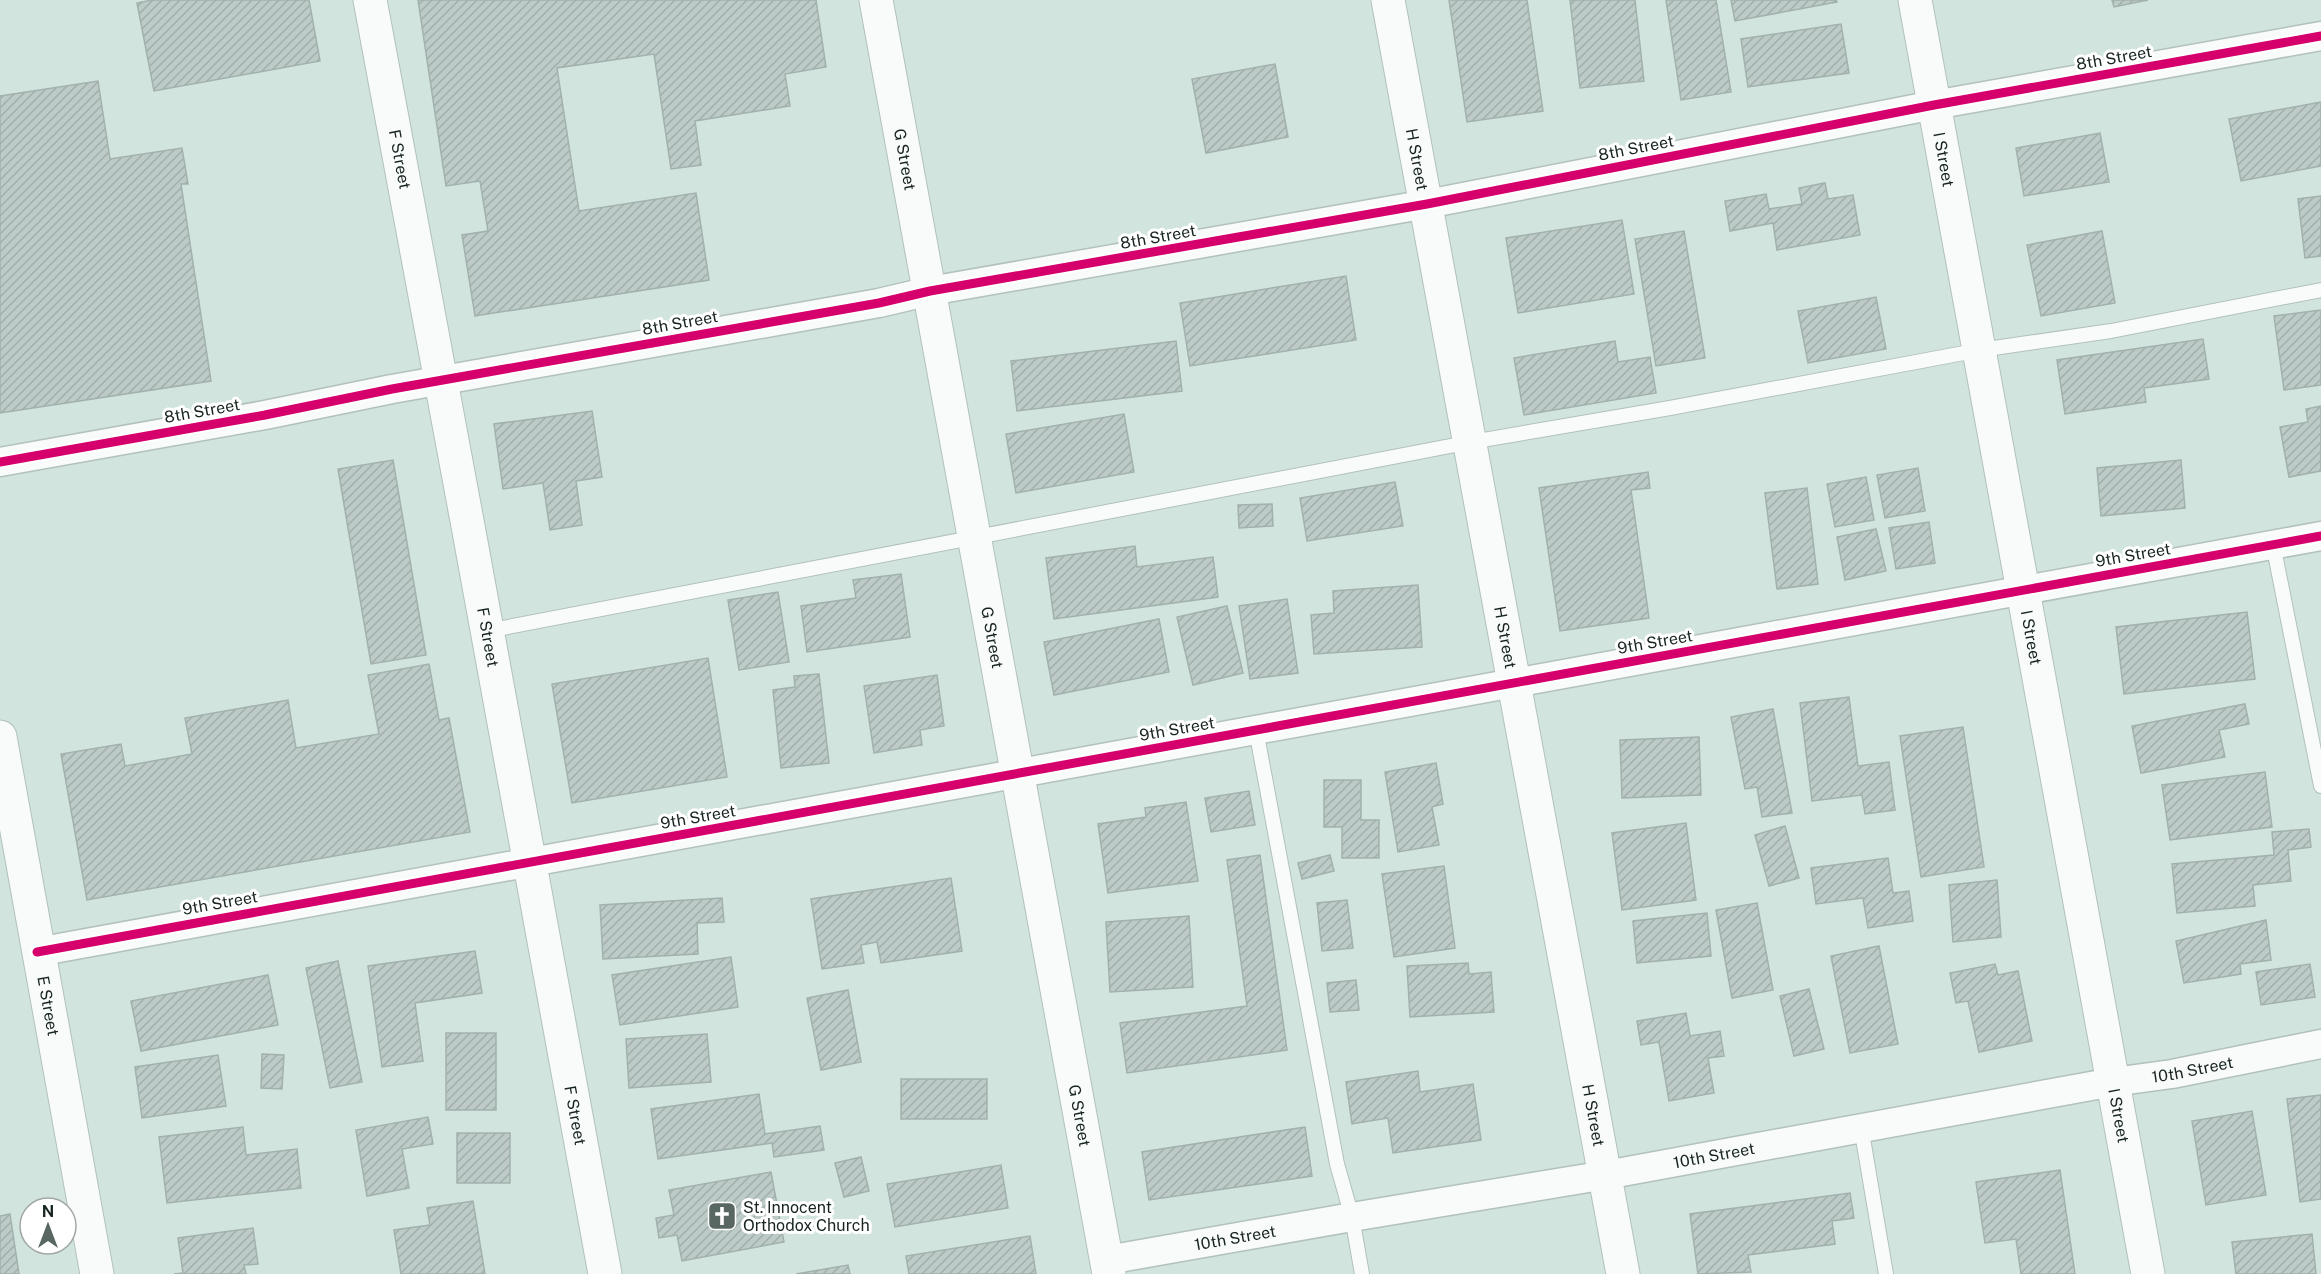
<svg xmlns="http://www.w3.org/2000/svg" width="2321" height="1274" font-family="'Public Sans',sans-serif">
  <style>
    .building { fill: url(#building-hatch); stroke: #a2b1ac; stroke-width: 1.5 }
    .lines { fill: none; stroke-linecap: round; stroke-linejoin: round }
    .lane-casing { stroke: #b2c1bc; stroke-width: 16 }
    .street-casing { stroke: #b2c1bc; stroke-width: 31 }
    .secondary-casing { stroke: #b2c1bc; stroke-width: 35 }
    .lane { stroke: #f8fbfa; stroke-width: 14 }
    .street { stroke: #f8fbfa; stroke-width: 28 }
    .secondary { stroke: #f8fbfa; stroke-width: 33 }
    .cycleway-casing { stroke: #fff; stroke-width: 13 }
    .cycleway { stroke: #d6006c; stroke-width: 9 }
    .labels { text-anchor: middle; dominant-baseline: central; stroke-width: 6; stroke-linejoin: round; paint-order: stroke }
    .street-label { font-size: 16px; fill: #172420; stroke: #fff }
    .poi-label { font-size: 16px; fill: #172420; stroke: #fff; text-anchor: start }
  </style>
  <defs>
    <pattern id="building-hatch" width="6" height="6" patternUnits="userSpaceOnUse" patternTransform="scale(1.5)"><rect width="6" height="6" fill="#bccbc7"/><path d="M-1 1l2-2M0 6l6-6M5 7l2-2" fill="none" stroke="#a1aeab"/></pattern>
  </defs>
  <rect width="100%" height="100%" fill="#d1e4de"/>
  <path class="building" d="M 152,0 L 309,0 L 320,61 L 154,91 L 137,3 Z
    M 418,0 L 816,0 L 826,67 L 785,74 L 790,106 L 695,121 L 701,165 L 671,169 L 654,54 L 557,68 L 579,211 L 696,193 L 709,280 L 475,316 L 462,235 L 488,231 L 480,181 L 446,186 Z
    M 1449,0 L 1527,0 L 1543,111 L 1467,122 Z
    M 1570,0 L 1635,0 L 1644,81 L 1580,88 Z
    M 1666,0 L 1716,0 L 1731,92 L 1681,100 Z
    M 1731,0 L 1836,0 L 1837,2 L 1735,21 Z
    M 2112,0 L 2148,0 L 2114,7 Z
    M 1841,24 L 1849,73 L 1748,87 L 1741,39 Z
    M 1275,64 L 1288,137 L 1206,153 L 1192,79 Z
    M 98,81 L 110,159 L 182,148 L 188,184 L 181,184 L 211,381 L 0,413 L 0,96 Z
    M 2321,102 L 2321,166 L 2241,181 L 2229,119 Z
    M 2100,133 L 2109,182 L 2024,196 L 2016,148 Z
    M 1825,183 L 1828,199 L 1853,195 L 1860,235 L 1777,250 L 1773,223 L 1730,231 L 1725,201 L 1766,194 L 1769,209 L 1802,204 L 1799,188 Z
    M 2321,196 L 2321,256 L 2305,258 L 2298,199 Z
    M 1622,220 L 1634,294 L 1518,313 L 1506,238 Z
    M 1684,231 L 1705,358 L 1656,366 L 1635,239 Z
    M 2102,231 L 2115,303 L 2041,316 L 2027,245 Z
    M 1346,276 L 1356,340 L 1190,366 L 1180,303 Z
    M 1876,297 L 1886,349 L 1808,363 L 1798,311 Z
    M 2321,310 L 2321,385 L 2284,390 L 2274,316 Z
    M 2203,339 L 2209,379 L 2144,388 L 2146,402 L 2065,414 L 2057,360 Z
    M 1176,341 L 1182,391 L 1017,411 L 1011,361 Z
    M 1615,341 L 1618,362 L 1650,357 L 1656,393 L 1524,415 L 1514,358 Z
    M 2321,406 L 2321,471 L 2289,477 L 2280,427 L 2308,422 L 2306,409 Z
    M 592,411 L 602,477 L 576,481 L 582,525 L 550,530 L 543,483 L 503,489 L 494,424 Z
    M 1124,414 L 1134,472 L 1016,493 L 1006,434 Z
    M 393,460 L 426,655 L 371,664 L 338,469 Z
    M 2181,460 L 2185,508 L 2101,516 L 2097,468 Z
    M 1918,468 L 1925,511 L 1885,518 L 1877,475 Z
    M 1648,472 L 1650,488 L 1631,490 L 1649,618 L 1560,631 L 1539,488 Z
    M 1866,477 L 1874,520 L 1835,527 L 1827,484 Z
    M 1395,482 L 1403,526 L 1307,541 L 1300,498 Z
    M 1807,488 L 1818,584 L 1777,589 L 1765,493 Z
    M 1272,504 L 1273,526 L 1239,528 L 1238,505 Z
    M 1929,522 L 1935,563 L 1896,569 L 1889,528 Z
    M 1876,529 L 1886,571 L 1845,580 L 1837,537 Z
    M 1135,546 L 1137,567 L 1213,557 L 1218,597 L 1054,619 L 1046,558 Z
    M 901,574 L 910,637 L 807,652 L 801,606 L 856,598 L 853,580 Z
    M 1418,585 L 1422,647 L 1314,654 L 1311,615 L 1334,613 L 1333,591 Z
    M 778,592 L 789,662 L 739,670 L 728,600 Z
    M 1287,599 L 1298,673 L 1250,679 L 1239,606 Z
    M 1227,606 L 1243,673 L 1193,685 L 1177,617 Z
    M 2247,612 L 2255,679 L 2124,694 L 2116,627 Z
    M 1159,619 L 1169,672 L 1054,695 L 1044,642 Z
    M 708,658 L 727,777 L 572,803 L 552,684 Z
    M 429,664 L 439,720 L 449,718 L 470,832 L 87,900 L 61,754 L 121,744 L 125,766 L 192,754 L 185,718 L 288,700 L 296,748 L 379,734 L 368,675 Z
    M 819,674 L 829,763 L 781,768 L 773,690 L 795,687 L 794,676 Z
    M 937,675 L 944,726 L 920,730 L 922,745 L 874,753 L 864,686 Z
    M 1849,697 L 1858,766 L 1889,762 L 1895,810 L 1865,814 L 1862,795 L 1812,801 L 1800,703 Z
    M 2245,704 L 2249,724 L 2219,730 L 2225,757 L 2141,773 L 2132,726 Z
    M 1773,709 L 1792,813 L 1762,817 L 1757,787 L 1745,789 L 1731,717 Z
    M 1963,727 L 1984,867 L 1921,877 L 1900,736 Z
    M 1699,737 L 1701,795 L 1622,798 L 1620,740 Z
    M 1436,763 L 1443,804 L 1432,807 L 1439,845 L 1398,852 L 1385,772 Z
    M 2265,772 L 2272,827 L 2170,840 L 2162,785 Z
    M 1324,780 L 1361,780 L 1361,820 L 1379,820 L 1379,858 L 1342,858 L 1342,827 L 1324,827 Z
    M 1249,791 L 1255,825 L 1211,832 L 1205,798 Z
    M 1186,802 L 1198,881 L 1108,893 L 1098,824 L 1146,817 L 1145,808 Z
    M 1686,823 L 1696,900 L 1622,910 L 1612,833 Z
    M 1785,826 L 1799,878 L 1769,886 L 1755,835 Z
    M 2309,829 L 2311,847 L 2288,850 L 2291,881 L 2253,885 L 2255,906 L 2177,913 L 2172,864 L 2274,855 L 2272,832 Z
    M 1260,855 L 1287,1050 L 1127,1073 L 1120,1023 L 1247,1006 L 1227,860 Z
    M 1330,855 L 1334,871 L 1302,879 L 1298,863 Z
    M 1888,858 L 1893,893 L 1909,891 L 1913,921 L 1868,928 L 1863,898 L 1816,904 L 1811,868 Z
    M 1444,866 L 1455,948 L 1394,957 L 1382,874 Z
    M 951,878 L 962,951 L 881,963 L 877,942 L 861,945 L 864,963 L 822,969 L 811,899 Z
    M 1997,880 L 2001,937 L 1953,942 L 1949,885 Z
    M 722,898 L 724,922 L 697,923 L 698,954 L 603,959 L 600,905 Z
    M 1347,900 L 1353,948 L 1322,951 L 1317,903 Z
    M 1757,903 L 1773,990 L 1732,998 L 1716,910 Z
    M 1707,913 L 1711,956 L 1637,963 L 1633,921 Z
    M 1189,916 L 1193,987 L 1110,992 L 1106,922 Z
    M 2266,920 L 2271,960 L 2240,964 L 2241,974 L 2184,983 L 2176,941 Z
    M 1879,946 L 1898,1044 L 1850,1053 L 1831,956 Z
    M 475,951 L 482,993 L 415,1003 L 423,1061 L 382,1067 L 368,966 Z
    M 731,957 L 738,1007 L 620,1025 L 612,975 Z
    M 338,961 L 362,1082 L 330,1088 L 306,968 Z
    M 1468,963 L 1469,974 L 1491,972 L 1494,1012 L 1410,1017 L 1407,966 Z
    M 1995,964 L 1998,975 L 2018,971 L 2032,1041 L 1979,1052 L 1968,1001 L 1956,1003 L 1950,973 Z
    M 2310,964 L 2315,997 L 2261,1005 L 2256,972 Z
    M 268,975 L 278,1025 L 141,1051 L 131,1001 Z
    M 1356,980 L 1359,1010 L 1330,1012 L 1327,983 Z
    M 1809,989 L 1824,1049 L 1794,1056 L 1780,996 Z
    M 848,990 L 861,1062 L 821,1070 L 807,998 Z
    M 1686,1013 L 1690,1036 L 1720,1031 L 1724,1056 L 1708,1058 L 1714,1093 L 1669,1101 L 1659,1042 L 1641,1045 L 1637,1021 Z
    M 446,1033 L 496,1033 L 496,1110 L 446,1110 Z
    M 707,1034 L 711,1082 L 629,1088 L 626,1039 Z
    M 262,1054 L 284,1055 L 282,1089 L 261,1088 Z
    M 218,1055 L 226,1106 L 142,1118 L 135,1067 Z
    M 1418,1071 L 1420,1092 L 1473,1084 L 1481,1140 L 1393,1153 L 1388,1118 L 1352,1124 L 1346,1082 Z
    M 901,1079 L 987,1079 L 987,1119 L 901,1119 Z
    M 759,1094 L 765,1134 L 820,1126 L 824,1150 L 774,1157 L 772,1143 L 658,1159 L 651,1109 Z
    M 2321,1095 L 2321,1199 L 2300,1202 L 2287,1099 Z
    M 2252,1111 L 2266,1195 L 2206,1205 L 2192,1121 Z
    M 428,1117 L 433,1144 L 402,1149 L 409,1188 L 367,1196 L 356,1130 Z
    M 243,1127 L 246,1155 L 297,1149 L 301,1188 L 167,1203 L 159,1137 Z
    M 1305,1127 L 1312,1176 L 1149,1200 L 1142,1152 Z
    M 457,1133 L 510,1133 L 510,1183 L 457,1183 Z
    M 861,1157 L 869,1191 L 844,1197 L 835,1163 Z
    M 1001,1165 L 1008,1208 L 895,1227 L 887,1184 Z
    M 2060,1170 L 2075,1274 L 2021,1274 L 2016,1239 L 1985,1243 L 1976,1182 Z
    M 771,1172 L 784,1242 L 682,1261 L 677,1235 L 659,1238 L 656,1218 L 674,1215 L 669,1190 Z
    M 1850,1193 L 1854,1218 L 1832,1221 L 1835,1244 L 1748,1255 L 1751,1272 L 1698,1274 L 1690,1214 Z
    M 473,1201 L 485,1274 L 401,1274 L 394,1230 L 430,1225 L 427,1208 Z
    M 10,1214 L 19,1274 L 0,1274 L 0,1216 Z
    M 253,1228 L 258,1264 L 244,1265 L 246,1274 L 174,1274 L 183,1273 L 178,1238 Z
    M 2312,1234 L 2316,1274 L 2236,1274 L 2232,1242 Z
    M 1030,1236 L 1036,1274 L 909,1274 L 906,1256 Z
    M 848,1265 L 850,1274 L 796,1274 Z"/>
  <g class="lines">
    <g class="lane-casing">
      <path id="lane" d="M 2273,544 L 2321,786
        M 487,631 L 1471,442 L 1670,408 L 1980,350 L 2111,331 L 2321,290
        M 1256,730 L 1337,1164 L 1352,1217 L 1362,1274
        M 1861,1127 L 1886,1274"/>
    </g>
    <g class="street-casing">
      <g id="street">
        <path d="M 0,462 L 265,415 L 392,389 L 879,303 L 930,291 L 1427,204 L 1934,105 L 2321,36"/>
        <path d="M 37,952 L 2321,536"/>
        <path id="s1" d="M 1107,1260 L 1352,1217 L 1606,1175 L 2113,1082 L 2172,1074 L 2321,1044"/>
      </g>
    </g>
    <g class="secondary-casing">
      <g id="secondary">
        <path id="s2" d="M 370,0 C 451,424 526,850 605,1274"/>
        <path id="s3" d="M 876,0 L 1109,1274"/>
        <path id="s4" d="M 1388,0 L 1623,1274"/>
        <path id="s5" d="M 1915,0 L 2148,1274"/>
        <path id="s6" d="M 0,737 L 97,1274"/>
      </g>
    </g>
    <use href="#lane" class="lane"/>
    <use href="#street" class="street"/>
    <use href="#secondary" class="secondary"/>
    <g class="cycleway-casing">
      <path id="cycleway" d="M 0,462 L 265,415 L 392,389 L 879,303 L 930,291 L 1427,204 L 1934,105 L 2321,36
        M 37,952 L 2321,536"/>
    </g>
    <use href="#cycleway" class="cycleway"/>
  </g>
  <defs>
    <g id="church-square" transform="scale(1.5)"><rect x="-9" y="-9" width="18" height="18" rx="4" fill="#586762" stroke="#fff"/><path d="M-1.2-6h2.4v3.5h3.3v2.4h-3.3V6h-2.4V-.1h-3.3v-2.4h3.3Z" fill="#fff"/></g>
  </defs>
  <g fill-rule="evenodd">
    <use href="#church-square" x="722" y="1216"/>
  </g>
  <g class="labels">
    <g class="street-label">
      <text transform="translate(2114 58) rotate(-10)">8th Street</text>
      <text transform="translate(1636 148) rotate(-11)">8th Street</text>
      <text stroke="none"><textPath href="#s2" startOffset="162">F Street</textPath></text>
      <text stroke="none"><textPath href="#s3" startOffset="162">G Street</textPath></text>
      <text stroke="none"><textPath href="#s4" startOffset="162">H Street</textPath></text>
      <text stroke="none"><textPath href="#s5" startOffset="162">I Street</textPath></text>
      <text transform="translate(1158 237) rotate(-10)">8th Street</text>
      <text transform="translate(680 323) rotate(-10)">8th Street</text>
      <text transform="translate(202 411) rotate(-10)">8th Street</text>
      <text transform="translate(2133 555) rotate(-10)">9th Street</text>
      <text stroke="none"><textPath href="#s2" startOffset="648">F Street</textPath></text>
      <text stroke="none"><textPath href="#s3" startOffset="648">G Street</textPath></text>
      <text stroke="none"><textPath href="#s4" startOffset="648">H Street</textPath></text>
      <text stroke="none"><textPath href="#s5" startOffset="648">I Street</textPath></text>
      <text transform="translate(1655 642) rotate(-10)">9th Street</text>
      <text transform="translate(1177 729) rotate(-10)">9th Street</text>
      <text transform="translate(698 817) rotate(-10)">9th Street</text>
      <text transform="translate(220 903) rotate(-10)">9th Street</text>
      <text stroke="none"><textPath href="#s6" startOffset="273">E Street</textPath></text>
      <text stroke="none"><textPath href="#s1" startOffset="1102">10th Street</textPath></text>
      <text stroke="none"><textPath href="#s2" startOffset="1134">F Street</textPath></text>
      <text stroke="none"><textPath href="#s3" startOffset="1134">G Street</textPath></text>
      <text stroke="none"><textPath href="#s4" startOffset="1134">H Street</textPath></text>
      <text stroke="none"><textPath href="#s5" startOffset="1134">I Street</textPath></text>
      <text stroke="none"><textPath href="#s1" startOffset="616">10th Street</textPath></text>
      <text stroke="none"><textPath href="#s1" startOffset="130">10th Street</textPath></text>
    </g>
    <g class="poi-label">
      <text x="743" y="1207">St. Innocent<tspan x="743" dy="18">Orthodox Church</tspan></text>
    </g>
  </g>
  <g transform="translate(48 1226)"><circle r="28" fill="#ffffff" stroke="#a2a7a6" stroke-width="1.5"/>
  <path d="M0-4.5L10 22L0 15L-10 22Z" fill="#586762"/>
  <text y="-9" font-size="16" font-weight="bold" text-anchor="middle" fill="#172420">N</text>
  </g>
</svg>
